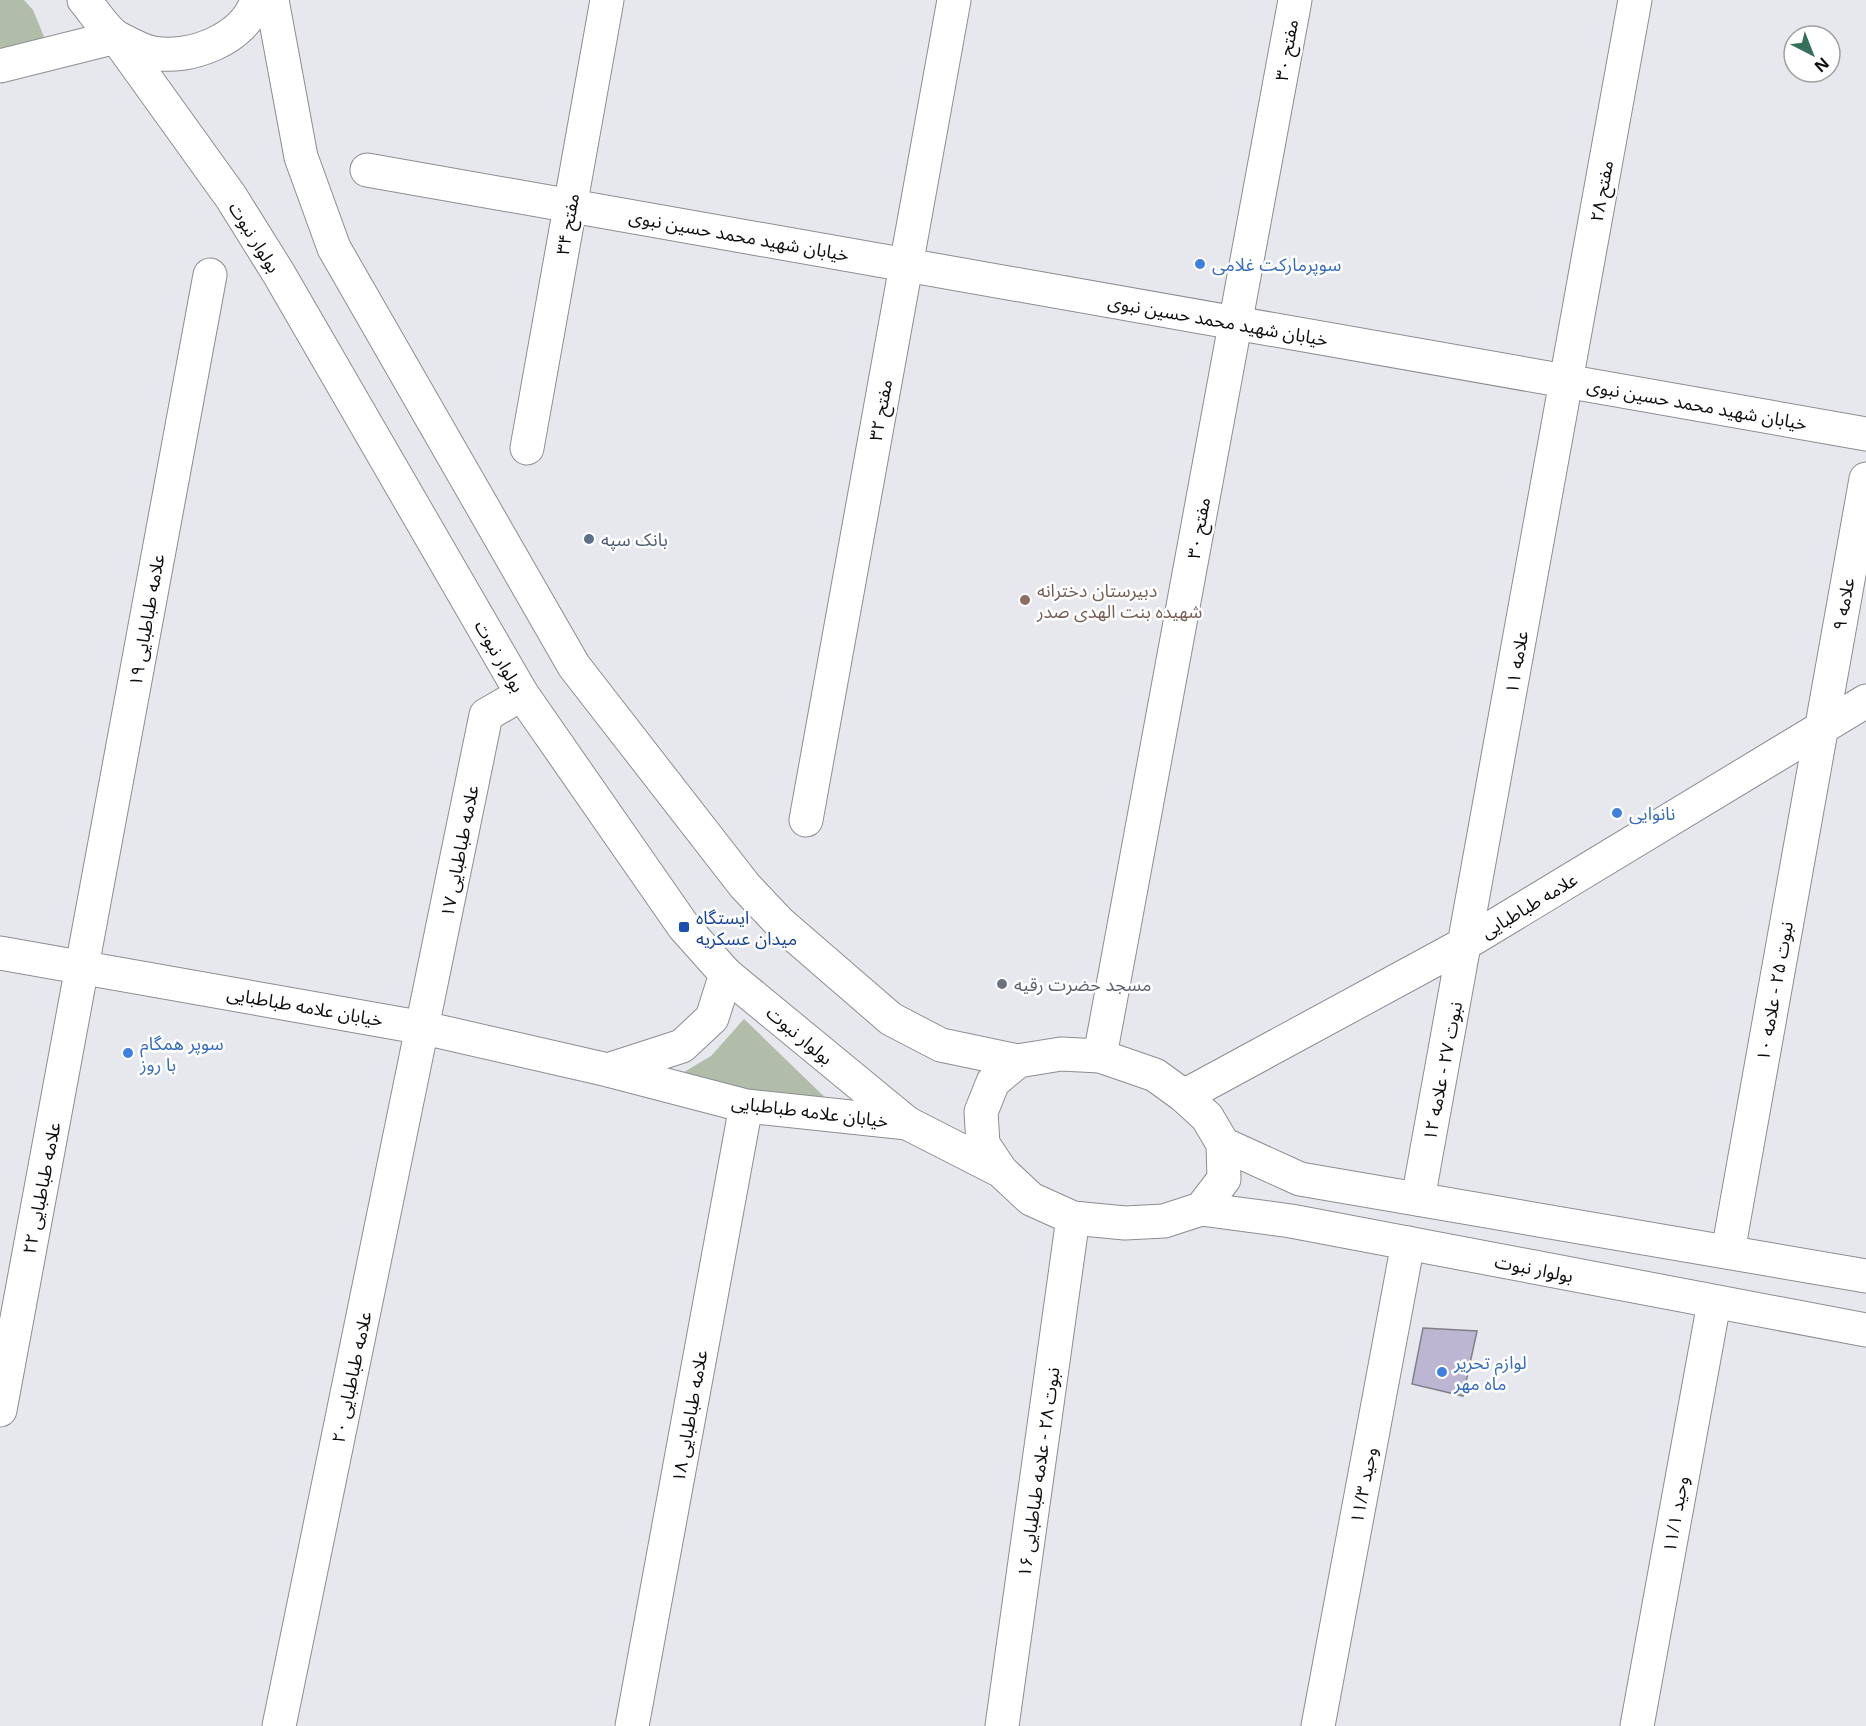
<svg xmlns="http://www.w3.org/2000/svg" width="1866" height="1726" font-family="'Open Sans','Noto Sans Arabic',sans-serif">
  <style>
    .green { fill: #b1bca9 }
    .building { fill: #bcb6d2; stroke: #818086; stroke-width: 1.5 }
    .lines { fill: none; stroke-linecap: round; stroke-linejoin: round }
    .minor-casing { stroke: #8c8d93; stroke-width: 35 }
    .major-casing { stroke: #8c8d93; stroke-width: 35 }
    .minor { stroke: #fff; stroke-width: 33 }
    .major { stroke: #fff; stroke-width: 33 }
    .shop-dot { fill: #3f7fe0; stroke: #fff; stroke-width: 2 }
    .service-dot { fill: #5c6f8a; stroke: #fff; stroke-width: 2 }
    .education-dot { fill: #8d6e63; stroke: #fff; stroke-width: 2 }
    .transit-dot { fill: #1a4fb4; stroke: #fff; stroke-width: 2 }
    .worship-dot { fill: #6b7280; stroke: #fff; stroke-width: 2 }
    .labels { text-anchor: middle; dominant-baseline: central; stroke-width: 5; stroke-linejoin: round; paint-order: stroke }
    .street-label { font-size: 18px; fill: #0e0e10; stroke: #fff }
    .shop-label { font-size: 18px; fill: #366cbe; stroke: #fff; text-anchor: start }
    .service-label { font-size: 18px; fill: #4e5e75; stroke: #fff; text-anchor: start }
    .education-label { font-size: 18px; fill: #785e54; stroke: #fff; text-anchor: start }
    .transit-label { font-size: 18px; fill: #164399; stroke: #fff; text-anchor: start }
    .worship-label { font-size: 18px; fill: #5b616d; stroke: #fff; text-anchor: start }
  </style>
  <rect width="100%" height="100%" fill="#e7e8ee"/>
  <path class="green" d="M 0,0 L 24,0 L 33,10 L 47,44 L 0,57 Z
    M 744,1019 L 837,1109 L 669,1081 L 711,1056 Z"/>
  <path class="building" d="M 1423,1328 L 1477,1331 L 1463,1396 L 1412,1384 Z"/>
  <g class="lines">
    <g class="minor-casing">
      <path id="minor" d="M 0,66 L 116,37
        M 367,170 L 1866,434
        M 527,448 L 607,0
        M 806,820 L 954,0
        M 0,953 L 424,1028 L 608,1070 L 746,1106 L 907,1123
        M 1100,1056 L 1295,0
        M 608,1070 L 682,1046 L 712,1018 L 726,974
        M 1184,1096 L 1466,943 L 1866,701
        M 1418,1199 L 1635,0
        M 1728,1252 L 1866,479
        M 0,1410 L 210,275
        M 279,1726 L 486,715 L 522,694
        M 632,1726 L 746,1106
        M 1002,1726 L 1073,1218
        M 1318,1726 L 1408,1243
        M 1637,1726 L 1714,1303"/>
    </g>
    <g class="major-casing">
      <path id="major" d="M 84,0 C 94,11 105,31 118,38 C 128,43 142,51 153,53 C 190,60 245,39 257,0
        M 272,0 L 301,157 L 334,248 L 574,666 L 745,886 L 780,923 L 891,1019 L 941,1045 L 1018,1061
        M 116,37 L 231,197 L 279,274 L 522,694 L 684,927 L 726,974 L 907,1123 L 1001,1171
        M 1061,1054 L 1100,1056 L 1155,1075 L 1184,1096 L 1207,1117 L 1223,1144 L 1224,1179 L 1201,1209 L 1164,1221 L 1125,1223 L 1073,1218 L 1031,1199 L 1001,1171 L 983,1144 L 981,1112 L 993,1082 L 1018,1061 Z
        M 1223,1144 L 1300,1179 L 1866,1276
        M 1201,1209 L 1291,1221 L 1866,1330"/>
    </g>
    <use href="#minor" class="minor"/>
    <use href="#major" class="major"/>
  </g>
  <g class="shop-dot">
    <circle cx="1200" cy="264" r="6"/>
    <circle cx="1617" cy="813" r="6"/>
    <circle cx="128" cy="1053" r="6"/>
    <circle cx="1442" cy="1372" r="6"/>
  </g>
  <circle class="service-dot" cx="589" cy="539" r="6"/>
  <circle class="education-dot" cx="1025" cy="600" r="6"/>
  <rect class="transit-dot" x="678" y="921" width="12" height="12" rx="3"/>
  <circle class="worship-dot" cx="1002" cy="984" r="6"/>
  <g class="labels">
    <g class="street-label">
      <text transform="translate(1286 50) rotate(-80)">مفتح ۳۰</text>
      <text transform="translate(1601 191) rotate(-80)">مفتح ۲۸</text>
      <text transform="translate(567 224) rotate(-80)">مفتح ۳۴</text>
      <text transform="translate(739 235) rotate(10)">خیابان شهید محمد حسین نبوی</text>
      <text transform="translate(255 237) rotate(58)">بولوار نبوت</text>
      <text transform="translate(1218 320) rotate(10)">خیابان شهید محمد حسین نبوی</text>
      <text transform="translate(1697 404) rotate(10)">خیابان شهید محمد حسین نبوی</text>
      <text transform="translate(880 410) rotate(-80)">مفتح ۳۲</text>
      <text transform="translate(1198 528) rotate(-80)">مفتح ۳۰</text>
      <text transform="translate(1843 604) rotate(-80)">علامه ۹</text>
      <text transform="translate(146 620) rotate(-80)">علامه طباطبایی ۱۹</text>
      <text transform="translate(500 656) rotate(60)">بولوار نبوت</text>
      <text transform="translate(1516 662) rotate(-80)">علامه ۱۱</text>
      <text transform="translate(459 851) rotate(-79)">علامه طباطبایی ۱۷</text>
      <text transform="translate(1529 905) rotate(-31)">علامه طباطبایی</text>
      <text transform="translate(1774 991) rotate(-80)">نبوت ۲۵ - علامه ۱۰</text>
      <text transform="translate(305 1006) rotate(10)">خیابان علامه طباطبایی</text>
      <text transform="translate(800 1035) rotate(40)">بولوار نبوت</text>
      <text transform="translate(1442 1071) rotate(-79)">نبوت ۲۷ - علامه ۱۲</text>
      <text transform="translate(810 1111) rotate(7)">خیابان علامه طباطبایی</text>
      <text transform="translate(41 1188) rotate(-79)">علامه طباطبایی ۲۲</text>
      <text transform="translate(1534 1268) rotate(11)">بولوار نبوت</text>
      <text transform="translate(351 1377) rotate(-78)">علامه طباطبایی ۲۰</text>
      <text transform="translate(689 1416) rotate(-80)">علامه طباطبایی ۱۸</text>
      <text transform="translate(1038 1472) rotate(-82)">نبوت ۲۸ - علامه طباطبایی ۱۶</text>
      <text transform="translate(1363 1485) rotate(-79)">وحید ۱۱/۳</text>
      <text transform="translate(1675 1514) rotate(-80)">وحید ۱۱/۱</text>
    </g>
    <g class="shop-label">
      <text x="1212" y="264">سوپرمارکت غلامی</text>
      <text x="1629" y="813">نانوایی</text>
      <text x="140" y="1043">سوپر همگام<tspan x="140" dy="21">با روز</tspan></text>
      <text x="1454" y="1362">لوازم تحریر<tspan x="1454" dy="21">ماه مهر</tspan></text>
    </g>
    <g class="service-label">
      <text x="601" y="539">بانک سپه</text>
    </g>
    <g class="education-label">
      <text x="1037" y="590">دبیرستان دخترانه<tspan x="1037" dy="21">شهیده بنت الهدی صدر</tspan></text>
    </g>
    <g class="transit-label">
      <text x="696" y="917">ایستگاه<tspan x="696" dy="21">میدان عسکریه</tspan></text>
    </g>
    <g class="worship-label">
      <text x="1014" y="984">مسجد حضرت رقیه</text>
    </g>
  </g>
  <g transform="translate(1812 54) rotate(138)"><circle r="28" fill="#ffffff" stroke="#9f9f9f" stroke-width="1.5"/>
  <path d="M0-4.5L10 22L0 15L-10 22Z" fill="#35705a"/>
  <text y="-9" font-size="16" font-weight="bold" text-anchor="middle" fill="#0e0e10">N</text>
  </g>
</svg>
